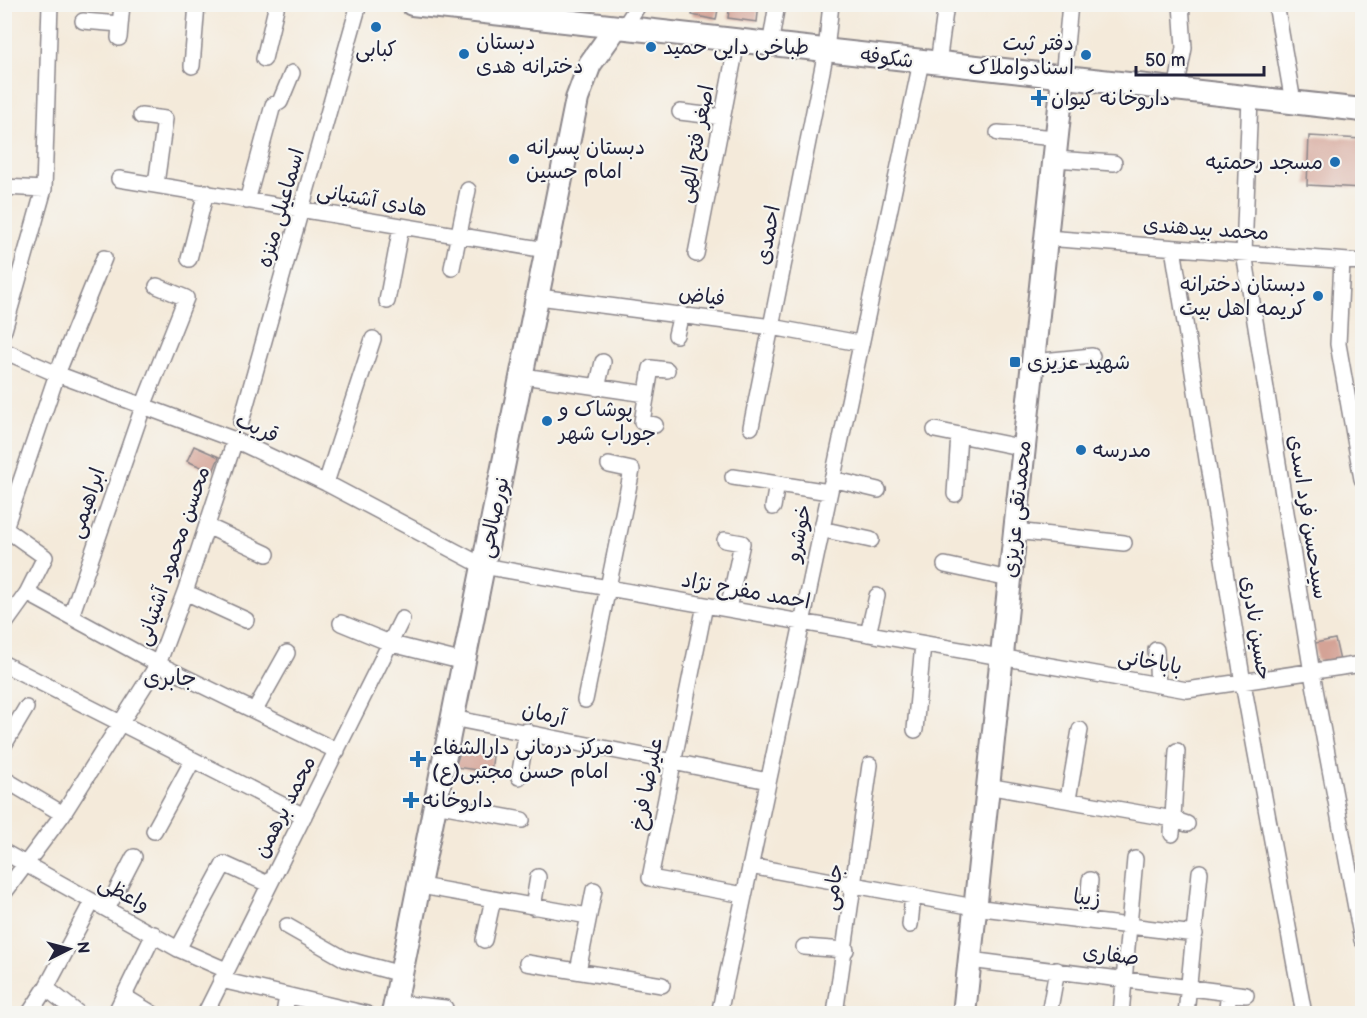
<svg xmlns="http://www.w3.org/2000/svg" width="1367" height="1018" font-family="'Balsamiq Sans','Playpen Sans Arabic',sans-serif">
  <style>
    .building { fill: #d4a396 }
    .lines { fill: none; stroke-linecap: round; stroke-linejoin: round }
    .minor-casing { stroke: #8b868a; stroke-width: 18 }
    .secondary-casing { stroke: #8b868a; stroke-width: 26 }
    .minor { stroke: #fff; stroke-width: 15 }
    .secondary { stroke: #fff; stroke-width: 22 }
    .poi-dot { fill: #1f6fb2; stroke: #f6f6f2; stroke-width: 2 }
    .labels { text-anchor: middle; dominant-baseline: central; stroke-width: 4.5; stroke-linejoin: round; paint-order: stroke }
    .poi-label { font-size: 21px; fill: #22223b; stroke: #f6f6f2; text-anchor: start }
    .street-label { font-size: 21px; fill: #22223b; stroke: #f6f6f2 }
    .neighbourhood-label { font-size: 22px; fill: #22223b; stroke: #f6f6f2 }
  </style>
  <rect width="100%" height="100%" fill="#f6f6f2"/>
  <filter id="ink" filterUnits="userSpaceOnUse"><feTurbulence type="fractalNoise" baseFrequency=".0167" numOctaves="2"/><feDisplacementMap in="SourceGraphic" scale="12" xChannelSelector="R" yChannelSelector="G"/><feConvolveMatrix kernelMatrix="1 2 1 2 8 2 1 2 1" color-interpolation-filters="sRGB"/></filter>
  <filter id="wash" filterUnits="userSpaceOnUse"><feTurbulence type="fractalNoise" baseFrequency=".008" numOctaves="4" result="noise"/><feDisplacementMap in="SourceGraphic" scale="24" xChannelSelector="R" yChannelSelector="G"/><feGaussianBlur stdDeviation="1.35" result="paint"/><feColorMatrix in="noise" values="0 0 0 0 0 0 0 0 0 0 0 0 0 0 0 0 0 1.4 0 .05"/><feComposite in="paint" operator="in"/></filter>
  <g filter="url(#wash)">
    <rect width="100%" height="100%" fill="#f4eada"/>
    <g id="blocks">
      <path class="building" d="M 694,4 L 719,4 L 716,20 L 692,15 Z
        M 730,4 L 759,4 L 757,22 L 728,18 Z
        M 1309,136 L 1362,139 L 1362,188 L 1307,185 Z
        M 194,446 L 219,457 L 213,472 L 187,461 Z
        M 1335,639 L 1340,661 L 1324,663 L 1316,660 L 1315,643 Z
        M 460,752 L 493,756 L 491,772 L 455,767 Z"/>
    </g>
  </g>
  <g filter="url(#ink)">
    <use href="#blocks" fill-opacity="0" stroke="#8b868a" stroke-width="1.5"/>
    <g class="lines">
      <g class="minor-casing">
        <path id="minor" d="M 1276,4 L 1293,102
          M 83,21 L 120,24
          M 622,30 L 639,4
          M 119,38 L 122,4
          M 770,46 L 777,4
          M 264,59 L 277,4
          M 938,64 L 946,4
          M 192,66 L 197,4
          M 1063,78 L 1070,4
          M 1176,90 L 1184,48 L 1181,4
          M 1250,98 L 1244,253 L 1312,673 L 1362,940
          M 680,112 L 722,117
          M 141,116 L 165,119 L 156,184
          M 998,133 L 1057,138
          M 1055,159 L 1114,163
          M 119,179 L 546,250
          M 4,187 L 44,189
          M 247,201 L 273,105 L 280,102 L 292,73
          M 1046,238 L 1362,262
          M 1173,248 L 1243,683 L 1304,1014
          M 696,254 L 737,42
          M 189,259 L 206,192
          M 1342,261 L 1338,344 L 1362,479
          M 452,268 L 468,190
          M 539,297 L 772,327 L 859,343
          M 387,301 L 401,227
          M 4,330 L 44,189 L 50,4
          M 676,335 L 681,314
          M 4,351 L 57,374 L 235,440 L 326,483 L 483,566 L 1187,690 L 1362,664
          M 1033,362 L 1092,356
          M 523,376 L 646,394
          M 597,388 L 603,362
          M 241,422 L 359,4
          M 655,425 L 642,422 L 651,368 L 667,370
          M 751,427 L 826,51 L 831,4
          M 935,430 L 1024,448
          M 733,477 L 829,492
          M 832,479 L 878,490
          M 326,483 L 373,339
          M 955,494 L 959,435
          M 773,507 L 777,484
          M 207,526 L 267,554
          M 4,528 L 45,557 L 27,593 L 4,625
          M 5,528 L 57,374 L 104,258
          M 821,529 L 871,540
          M 1015,531 L 1124,543
          M 725,540 L 742,543 L 728,609
          M 945,565 L 1009,579
          M 185,592 L 246,620
          M 27,593 L 158,664 L 337,751
          M 705,605 L 650,878 L 744,895
          M 71,616 L 144,404 L 186,298 L 157,286
          M 341,623 L 392,644 L 464,662
          M 868,634 L 877,596
          M 1156,650 L 1158,685
          M 4,664 L 304,816
          M 585,700 L 632,470 L 609,465
          M 255,710 L 287,653
          M 452,718 L 768,781
          M 915,730 L 923,644
          M 4,745 L 26,708
          M 519,777 L 527,731
          M 4,779 L 63,814
          M 987,786 L 1173,819 L 1187,824
          M 1068,799 L 1080,730
          M 435,804 L 522,820
          M 154,831 L 193,760
          M 1172,834 L 1177,751
          M 4,852 L 178,949 L 226,970
          M 750,866 L 974,907 L 1195,934
          M 421,886 L 588,916
          M 4,893 L 63,814 L 158,664 L 185,592 L 235,440
          M 533,907 L 538,877
          M 107,909 L 134,857
          M 1087,919 L 1090,880
          M 910,925 L 913,895
          M 287,926 L 345,959 L 401,974
          M 484,940 L 493,899
          M 804,947 L 846,950
          M 178,949 L 224,864 L 268,884
          M 970,960 L 1246,995
          M 527,963 L 662,985
          M 578,971 L 594,890
          M 221,980 L 367,1014
          M 46,988 L 79,1014
          M 125,997 L 153,1014
          M 396,1003 L 445,1008 L 444,1014
          M 29,1014 L 46,988 L 92,902
          M 115,1014 L 154,934
          M 205,1014 L 402,619
          M 284,1014 L 287,996
          M 719,1014 L 921,62
          M 835,1014 L 870,765
          M 1049,1014 L 1057,970
          M 1121,1014 L 1135,859
          M 1186,1014 L 1200,872
          M 1226,1014 L 1229,994"/>
      </g>
      <g class="secondary-casing">
        <path id="secondary" d="M 412,4 L 1362,110
          M 393,1014 L 577,99 L 590,64 L 615,29
          M 964,1014 L 1063,78"/>
      </g>
      <use href="#minor" class="minor"/>
      <use href="#secondary" class="secondary"/>
    </g>
  </g>
  <g class="poi-dot">
    <circle cx="376" cy="27" r="6"/>
    <circle cx="651" cy="47" r="6"/>
    <circle cx="464" cy="54" r="6"/>
    <circle cx="1086" cy="55" r="6"/>
    <path d="M1036 89h6v6h6v6h-6v6h-6v-6h-6v-6h6z"/>
    <circle cx="514" cy="159" r="6"/>
    <circle cx="1335" cy="162" r="6"/>
    <circle cx="1318" cy="296" r="6"/>
    <rect x="1009" y="356" width="12" height="12" rx="3"/>
    <circle cx="547" cy="421" r="6"/>
    <circle cx="1081" cy="450" r="6"/>
    <path d="M415 750h6v6h6v6h-6v6h-6v-6h-6v-6h6z"/>
    <path d="M408 791h6v6h6v6h-6v6h-6v-6h-6v-6h6z"/>
  </g>
  <g class="labels">
    <g class="poi-label">
      <text x="476" y="42">دبستان<tspan x="476" dy="24">دخترانه هدی</tspan></text>
      <text x="1074" y="43" text-anchor="end">دفتر ثبت<tspan x="1074" dy="24">اسنادواملاک</tspan></text>
      <text x="663" y="47">طباخی دایی حمید</text>
      <text x="376" y="49" text-anchor="middle">کبابی</text>
      <text x="1051" y="98">داروخانه کیوان</text>
      <text x="526" y="147">دبستان پسرانه<tspan x="526" dy="24">امام حسین</tspan></text>
      <text x="1323" y="162" text-anchor="end">مسجد رحمتیه</text>
      <text x="1306" y="284" text-anchor="end">دبستان دخترانه<tspan x="1306" dy="24">کریمه اهل بیت</tspan></text>
      <text x="1027" y="362">شهید عزیزی</text>
      <text x="559" y="409">پوشاک و<tspan x="559" dy="24">جوراب شهر</tspan></text>
      <text x="1093" y="450">مدرسه</text>
      <text x="432" y="747">مرکز درمانی دارالشفاء<tspan x="432" dy="24">امام حسن مجتبی(ع)</tspan></text>
      <text x="423" y="800">داروخانه</text>
    </g>
    <g class="street-label">
      <text transform="translate(887 58) rotate(7)">شکوفه</text>
      <text transform="translate(696 144) rotate(-79)">اصغر فتح الهی</text>
      <text transform="translate(372 200) rotate(10)">هادی آشتیانی</text>
      <text transform="translate(281 208) rotate(-74)">اسماعیلی منزه</text>
      <text transform="translate(1206 229) rotate(4)">محمد بیدهندی</text>
      <text transform="translate(768 235) rotate(-79)">احمدی</text>
      <text transform="translate(702 296) rotate(8)">فیاض</text>
      <text transform="translate(257 428) rotate(24)">قریب</text>
      <text transform="translate(87 503) rotate(-71)">ابراهیمی</text>
      <text transform="translate(1017 509) rotate(-84)">محمدتقی عزیزی</text>
      <text transform="translate(494 517) rotate(-78)">نورصالحی</text>
      <text transform="translate(1308 517) rotate(81)">سیدحسن فرد اسدی</text>
      <text transform="translate(799 533) rotate(-78)">خوشرو</text>
      <text transform="translate(173 556) rotate(-71)">محسن محمود آشتیانی</text>
      <text transform="translate(746 591) rotate(10)">احمد مفرح نژاد</text>
      <text transform="translate(1256 628) rotate(81)">حسین نادری</text>
      <text transform="translate(1150 662) rotate(10)">باباخانی</text>
      <text transform="translate(544 714) rotate(12)">آرمان</text>
      <text transform="translate(647 784) rotate(-79)">علیرضا فرخ</text>
      <text transform="translate(285 807) rotate(-63)">محمد برهمن</text>
      <text transform="translate(833 887) rotate(-82)">جامی</text>
      <text transform="translate(124 894) rotate(28)">واعظی</text>
      <text transform="translate(1087 898) rotate(7)">زیبا</text>
      <text transform="translate(1111 955) rotate(7)">صفاری</text>
    </g>
    <g class="neighbourhood-label">
      <text x="170" y="678">جابری</text>
    </g>
  </g>
  <rect width="1367" height="1018" fill="none" stroke="#f6f6f2" stroke-width="24"/>
  <g transform="translate(69 949) rotate(84)" stroke="#f6f6f2" stroke-width="4.5" paint-order="stroke">
  <path d="M0-4.5L10 22L0 15L-10 22Z" fill="#22223b"/>
  <text y="-9" font-size="16" font-weight="bold" text-anchor="middle" fill="#22223b">N</text>
  </g>
  <path d="M1136 66v9h128v-9" fill="none" stroke="#22223b" stroke-width="3"/>
  <text x="1145" y="66" font-size="18" fill="#22223b" stroke="#f6f6f2" stroke-width="4.5" paint-order="stroke">50 m</text>
</svg>
